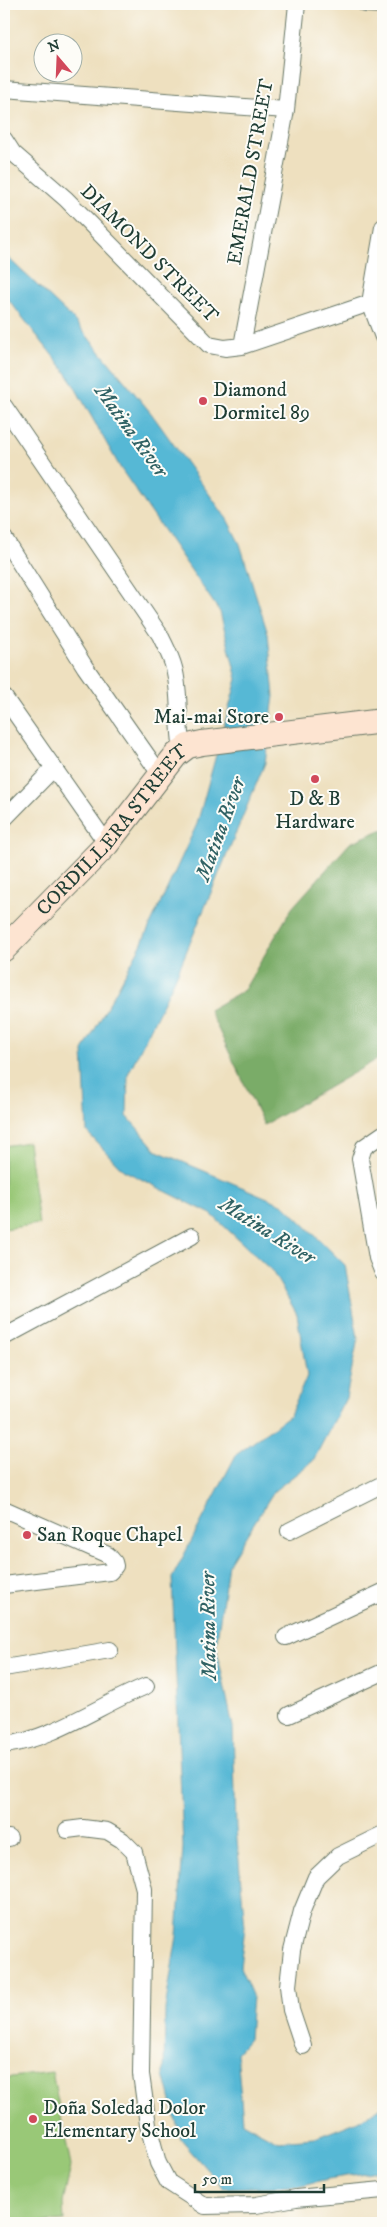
<svg xmlns="http://www.w3.org/2000/svg" width="387" height="2227" font-family="'IM FELL DW Pica',serif">
  <style>
    .green { fill: #99c877; stroke: #5c8256 }
    .forest { fill: #7aac68; stroke: #4c744e }
    .water { fill: #56b8d5; stroke: #3a7a84 }
    .lines { fill: none; stroke-linecap: round; stroke-linejoin: round }
    .street-casing { stroke: #677665; stroke-width: 18 }
    .secondary-casing { stroke: #677665; stroke-width: 26 }
    .street { stroke: #fff; stroke-width: 16 }
    .secondary { stroke: #fde4d1; stroke-width: 24 }
    .poi-dot { fill: #d1495b; stroke: #fdfcf7; stroke-width: 2 }
    .labels { text-anchor: middle; dominant-baseline: central; stroke-width: 4; stroke-linejoin: round; paint-order: stroke }
    .street-label { font-size: 20px; fill: #1f3d34; stroke: #fdfcf7 }
    .poi-label { font-size: 20px; fill: #1f3d34; stroke: #fdfcf7; text-anchor: start }
    .water-label { font-size: 21px; font-style: italic; fill: #306264; stroke: #fdfcf7 }
  </style>
  <rect width="100%" height="100%" fill="#fdfcf7"/>
  <filter id="ink" filterUnits="userSpaceOnUse"><feTurbulence type="fractalNoise" baseFrequency=".02" numOctaves="2"/><feDisplacementMap in="SourceGraphic" scale="10" xChannelSelector="R" yChannelSelector="G"/><feConvolveMatrix kernelMatrix="1 2 1 2 8 2 1 2 1" color-interpolation-filters="sRGB"/></filter>
  <filter id="wash" filterUnits="userSpaceOnUse"><feTurbulence type="fractalNoise" baseFrequency=".0096" numOctaves="4" result="noise"/><feDisplacementMap in="SourceGraphic" scale="20" xChannelSelector="R" yChannelSelector="G"/><feGaussianBlur stdDeviation="1.12" result="paint"/><feColorMatrix in="noise" values="0 0 0 0 0 0 0 0 0 0 0 0 0 0 0 0 0 1.4 0 .05"/><feComposite in="paint" operator="in"/></filter>
  <g filter="url(#wash)">
    <rect width="100%" height="100%" fill="#eee0bf"/>
    <path class="green" d="M 28,1142 L 39,1224 L 4,1229 L 4,1146 Z
      M 52,2072 L 71,2166 L 63,2203 L 64,2221 L 41,2223 L 4,2223 L 4,2078 Z"/>
    <path class="forest" d="M 383,829 L 383,1056 L 264,1125 L 209,1010 L 244,990 L 292,908 L 350,843 Z"/>
    <path class="water" d="M 4,254 L 73,319 L 151,413 L 227,519 L 240,544 L 268,634 L 274,696 L 265,763 L 175,979 L 128,1074 L 127,1116 L 157,1151 L 284,1205 L 345,1265 L 358,1338 L 346,1398 L 313,1461 L 274,1491 L 228,1565 L 216,1646 L 233,1727 L 236,1828 L 245,1927 L 240,1967 L 252,1995 L 249,2039 L 237,2053 L 243,2122 L 278,2141 L 315,2138 L 356,2122 L 383,2106 L 383,2170 L 328,2179 L 297,2186 L 223,2188 L 181,2140 L 164,2074 L 165,2009 L 177,1936 L 183,1847 L 172,1578 L 236,1455 L 290,1415 L 307,1376 L 297,1314 L 272,1271 L 211,1214 L 123,1170 L 87,1132 L 83,1051 L 140,947 L 197,824 L 237,679 L 220,612 L 121,469 L 68,375 L 4,294 Z"/>
  </g>
  <g filter="url(#ink)">
    <g class="lines">
      <g class="street-casing">
        <path id="street" d="M 365,4 L 383,5
          M 4,89 L 286,110
          M 4,139 L 13,153 L 66,199 L 209,345 L 225,348 L 242,346 L 370,303
          M 383,227 L 370,303 L 383,337
          M 242,346 L 286,110 L 297,4
          M 4,406 L 160,635 C 165,646 171,656 174,668 C 181,694 177,723 182,750
          M 4,538 L 85,667 L 160,774
          M 4,697 L 107,844
          M 4,819 L 53,769
          M 383,1134 L 364,1147 L 360,1159 L 377,1258 L 383,1273
          M 4,1337 L 192,1236
          M 4,1509 L 108,1555 L 114,1562 L 115,1566 L 110,1572 L 4,1585
          M 289,1531 L 383,1484
          M 286,1637 L 383,1592
          M 4,1668 L 110,1650
          M 289,1715 L 383,1672
          M 4,1745 C 52,1740 101,1704 146,1686
          M 67,1830 L 83,1828 L 107,1831 L 122,1840 L 134,1852 L 144,1889 L 141,2074 L 148,2125 L 158,2163 L 168,2182 L 205,2206 L 256,2205 L 296,2198 L 383,2190
          M 4,1838 L 9,1838
          M 303,2046 L 291,2010 L 288,1986 L 292,1950 L 302,1911 L 316,1877 L 338,1856 L 383,1834"/>
      </g>
      <g class="secondary-casing">
        <g id="secondary">
          <path id="s1" d="M 4,949 L 107,844 L 176,755 L 188,746 L 202,743 L 383,721"/>
        </g>
      </g>
      <use href="#street" class="street"/>
      <use href="#secondary" class="secondary"/>
    </g>
  </g>
  <g class="poi-dot">
    <circle cx="203" cy="401" r="5"/>
    <circle cx="279" cy="717" r="5"/>
    <circle cx="315" cy="779" r="5"/>
    <circle cx="27" cy="1535" r="5"/>
    <circle cx="33" cy="2119" r="5"/>
  </g>
  <g class="labels">
    <g class="street-label">
      <text transform="translate(251 172) rotate(-80)">EMERALD STREET</text>
      <text transform="translate(149 254) rotate(45)">DIAMOND STREET</text>
      <text stroke="none"><textPath href="#s1" startOffset="161">CORDILLERA STREET</textPath></text>
    </g>
    <g class="poi-label">
      <text x="213" y="390">Diamond<tspan x="213" dy="23">Dormitel 89</tspan></text>
      <text x="269" y="717" text-anchor="end">Mai-mai Store</text>
      <text x="315" y="799" text-anchor="middle">D &amp; B<tspan x="315" dy="23">Hardware</tspan></text>
      <text x="37" y="1535">San Roque Chapel</text>
      <text x="43" y="2108">Doña Soledad Dolor<tspan x="43" dy="23">Elementary School</tspan></text>
    </g>
    <g class="water-label">
      <text transform="translate(131 431) rotate(54)">Matina River</text>
      <text transform="translate(221 829) rotate(-70)">Matina River</text>
      <text transform="translate(267 1231) rotate(32)">Matina River</text>
      <text transform="translate(209 1626) rotate(-91)">Matina River</text>
    </g>
  </g>
  <rect width="387" height="2227" fill="none" stroke="#fdfcf7" stroke-width="20"/>
  <g transform="translate(58 58) rotate(341)"><circle r="24" fill="#fdfcf7" stroke="#a4b0a9"/>
  <path d="M0-4L9 19L0 12L-9 19Z" fill="#d1495b"/>
  <text y="-8" font-size="14" font-weight="bold" text-anchor="middle" fill="#1f3d34">N</text>
  </g>
  <path d="M195 2184v8h129v-8" fill="none" stroke="#1f3d34" stroke-width="2.5"/>
  <text x="202" y="2184" font-size="15" fill="#1f3d34" stroke="#fdfcf7" stroke-width="4" paint-order="stroke">50 m</text>
</svg>
